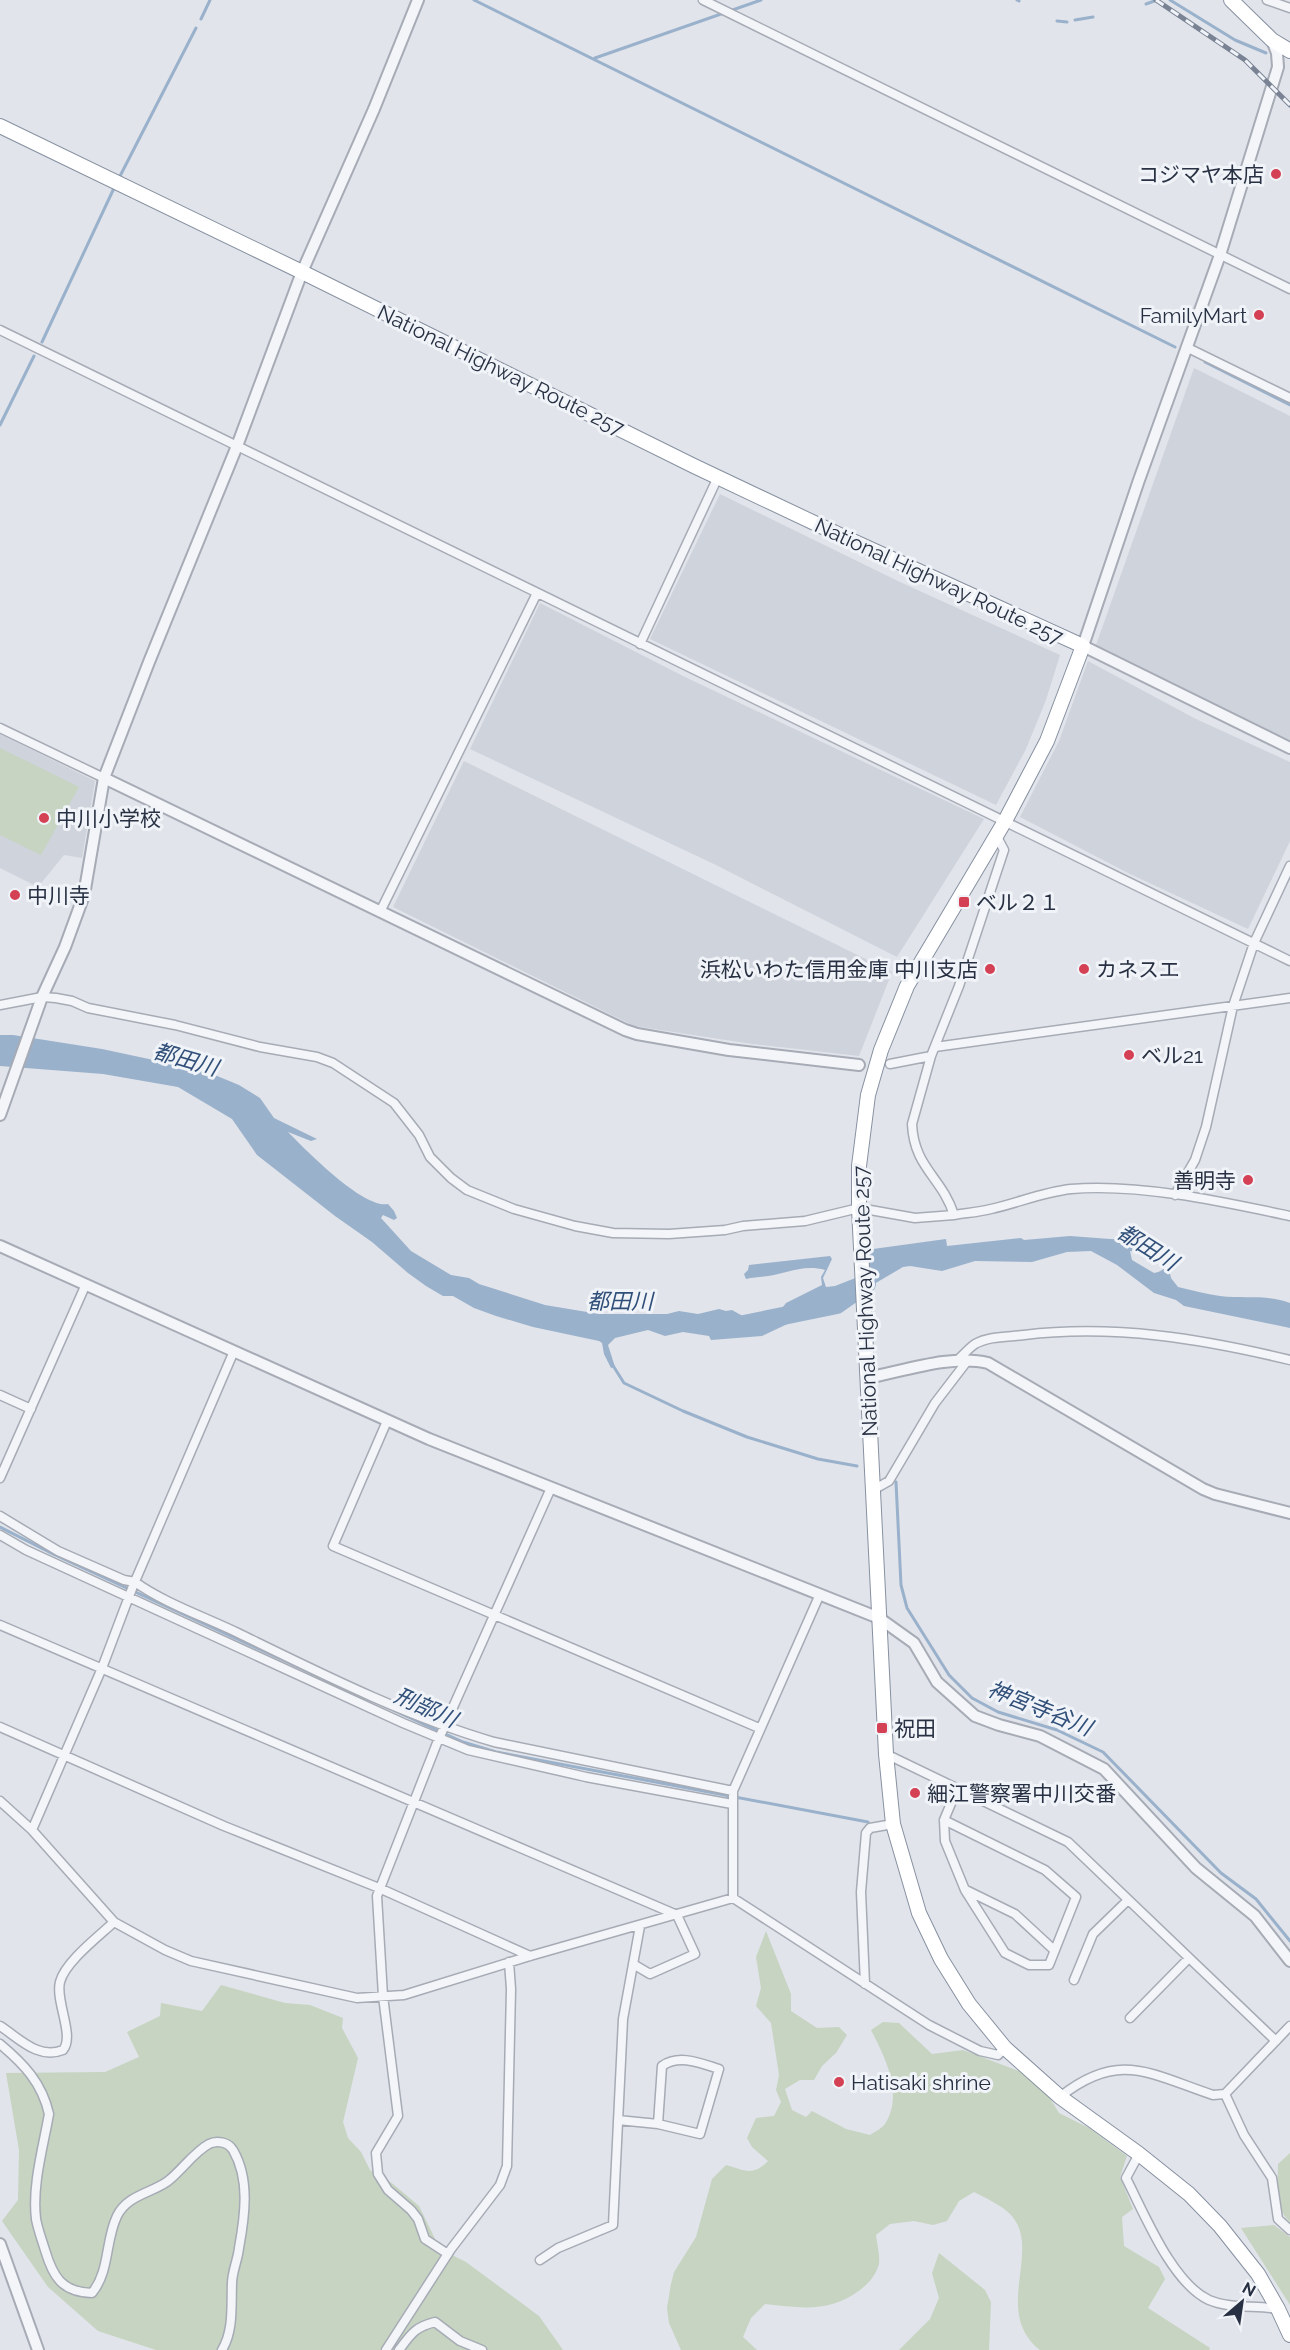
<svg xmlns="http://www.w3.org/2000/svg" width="1290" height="2350" font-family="Raleway,'Noto Sans JP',sans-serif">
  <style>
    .built { fill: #cfd3dc }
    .green { fill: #c6d4c1 }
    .water { fill: #9ab1cc; fill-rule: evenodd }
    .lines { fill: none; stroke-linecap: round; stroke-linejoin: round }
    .stream { stroke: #9ab1cc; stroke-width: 3 }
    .river { stroke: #9ab1cc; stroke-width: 18 }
    .minor-casing { stroke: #a6abb5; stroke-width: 11 }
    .tertiary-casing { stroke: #a6abb5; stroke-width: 14 }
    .trunk-casing { stroke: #8791a1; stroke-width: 16 }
    .minor { stroke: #f4f5f8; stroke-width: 8 }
    .tertiary { stroke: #f4f5f8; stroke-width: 10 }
    .trunk { stroke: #fff; stroke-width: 14 }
    .rail-casing { stroke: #798394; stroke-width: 5 }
    .rail { stroke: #f0f3f7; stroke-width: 3; stroke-dasharray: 9; stroke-linecap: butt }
    .poi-dot { fill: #d44054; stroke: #f0f3f7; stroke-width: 2 }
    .labels { text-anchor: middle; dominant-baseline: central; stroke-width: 6; stroke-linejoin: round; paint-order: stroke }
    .poi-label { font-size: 21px; fill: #283143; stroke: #f0f3f7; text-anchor: start }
    .street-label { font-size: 21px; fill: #283143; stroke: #f0f3f7 }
    .water-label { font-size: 22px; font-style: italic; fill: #304f79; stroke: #f0f3f7 }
  </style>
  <rect width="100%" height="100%" fill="#e1e4ea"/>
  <path class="built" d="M 1194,368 L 1290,416 L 1290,740 L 1096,645 Z
    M 720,494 L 900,582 L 1060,655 L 1046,700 L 1026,749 L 996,805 L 650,639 Z
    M 540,603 L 683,676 L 984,819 L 897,957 L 716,865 L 470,749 Z
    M 1088,661 L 1194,718 L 1290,762 L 1290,841 L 1248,929 L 1130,874 L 1020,817 L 1059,741 Z
    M 0,734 L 95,781 L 82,858 L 64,855 L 38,887 L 0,868 Z
    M 464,761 L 892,972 L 859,1056 L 752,1044 L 634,1026 L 393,907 Z"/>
  <path class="green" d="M 0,748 L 79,787 L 41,855 L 0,835 Z
    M 766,1931 L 791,1994 L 791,2011 L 817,2028 L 839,2027 L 847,2035 L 836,2053 L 822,2066 L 814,2080 L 800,2080 L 785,2089 L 792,2110 L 806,2117 L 812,2111 L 846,2129 L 870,2135 C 875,2132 882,2128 885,2124 C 904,2094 885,2057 871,2030 L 883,2022 L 899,2023 L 932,2054 L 963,2050 L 1019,2071 L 1045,2090 L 1059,2113 L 1089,2128 L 1127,2156 L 1120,2177 L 1133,2209 L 1122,2217 L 1124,2246 L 1159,2267 L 1165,2279 L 1148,2308 L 1210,2348 L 1209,2350 L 1040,2350 C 991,2311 1044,2249 1010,2214 C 1001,2205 986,2198 974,2192 L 959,2201 L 947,2221 L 933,2225 L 914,2221 L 890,2224 L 876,2235 C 877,2244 880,2255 879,2264 C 876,2275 869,2283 860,2290 C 829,2313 802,2308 765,2304 L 751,2318 L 743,2337 L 757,2350 L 681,2350 L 669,2323 L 667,2308 L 671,2284 L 674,2272 L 696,2237 L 712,2179 L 726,2165 C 744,2170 753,2177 768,2161 L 752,2147 L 747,2138 L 756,2118 L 774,2116 L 781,2102 L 776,2090 L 779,2075 L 771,2023 L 756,2006 L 761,1988 L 756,1957 Z
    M 221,1985 L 285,2003 L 310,2005 L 343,2018 L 342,2028 L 358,2058 L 343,2122 L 348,2138 L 361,2152 L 370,2170 L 393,2184 L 419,2206 L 440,2249 L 466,2262 L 539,2316 L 563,2350 L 156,2350 L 98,2331 L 48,2287 L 2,2221 L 18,2200 L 19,2150 L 6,2073 L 105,2072 L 139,2057 L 127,2032 L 160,2016 L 161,2003 L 202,2011 Z
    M 1290,2153 L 1290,2222 C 1274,2208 1278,2184 1278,2164 Z
    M 1274,2225 L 1290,2237 L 1290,2305 L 1241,2228 Z
    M 939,2253 L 985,2290 L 991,2302 L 989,2350 L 899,2350 L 930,2319 L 939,2298 L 932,2273 Z"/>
  <path class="water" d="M 0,1035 L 13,1035 L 102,1049 L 205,1071 L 239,1085 L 260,1098 L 274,1118 L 317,1139 L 311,1141 L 288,1132 C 305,1149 363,1209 388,1204 L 394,1211 L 397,1218 L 394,1220 L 383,1215 L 381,1218 L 411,1251 L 451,1275 L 469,1278 L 479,1284 L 545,1305 L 599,1314 L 667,1314 L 679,1311 L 698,1314 L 719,1309 L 726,1311 L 732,1310 L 755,1323 L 783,1307 L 786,1303 L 822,1285 L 821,1277 L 825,1270 C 807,1265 791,1271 774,1275 C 765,1277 755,1277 746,1279 L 744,1274 L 748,1270 L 749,1265 L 830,1256 L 832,1259 L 823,1278 L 826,1287 L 835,1286 L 858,1277 L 873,1249 L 946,1239 L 947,1246 L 1021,1238 L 1024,1240 L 1070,1236 L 1110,1239 L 1159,1240 L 1172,1250 L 1174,1262 L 1169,1269 L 1171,1278 L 1178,1287 C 1192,1290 1206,1294 1220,1296 C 1244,1299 1267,1294 1290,1303 L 1290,1328 L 1184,1306 L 1176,1300 L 1154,1293 L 1117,1265 L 1091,1251 L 1067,1252 L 1032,1262 L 975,1261 L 942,1271 L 910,1266 L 903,1267 L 852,1297 L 836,1301 L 762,1336 L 711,1340 L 709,1336 L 683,1332 L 665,1336 L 648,1330 L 615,1338 L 608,1345 L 615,1367 L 611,1368 L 604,1354 L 602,1343 L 599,1341 L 533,1327 L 496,1316 L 474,1308 L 453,1296 L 443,1296 L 426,1286 L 408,1273 L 372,1242 L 335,1216 L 257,1155 L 232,1119 L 178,1087 L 103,1074 L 0,1066 ZM 1130,1251 C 1144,1255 1157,1250 1170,1258 C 1169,1266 1162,1272 1154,1273 L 1132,1260 Z"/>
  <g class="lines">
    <path class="stream" d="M 474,0 L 1175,347
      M 1017,0 L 1019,1
      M 1170,0 L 1235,40 L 1266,53
      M 1146,4 L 1157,0
      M 201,19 L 210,0
      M 1075,20 L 1093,17
      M 1057,21 L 1067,22
      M 595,58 L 761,0
      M 118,180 L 196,28
      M 42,342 L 115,186
      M 1205,362 L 1290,405
      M 0,425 L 34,356
      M 612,1364 L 624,1383 L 683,1411 L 747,1437 L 818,1459 L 857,1466
      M 896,1482 L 901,1585 L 907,1608 L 949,1675 L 972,1698 L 998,1712 L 1057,1730 L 1103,1752 L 1221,1873 L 1256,1899 L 1290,1941
      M 0,1527 L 53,1554 L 335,1684
      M 371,1700 L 463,1742 L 496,1752 L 868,1822"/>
    <path class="river" d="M 729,1327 L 837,1305 L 867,1284"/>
    <g class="minor-casing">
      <path id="minor" d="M 703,0 L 1290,289
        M 1267,0 L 1290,8
        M 0,330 L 1290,961
        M 1186,347 L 1290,398
        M 640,644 L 718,477
        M 0,728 L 104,778
        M 381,910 L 537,593
        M 0,1005 L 42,997 L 56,998 L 72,1001 L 88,1008 L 175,1025 L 260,1047 L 317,1057 L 333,1063 L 394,1103 L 419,1135 L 430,1157 L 451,1178 L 467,1190 L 514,1209 L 575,1226 L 613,1233 L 669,1234 L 725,1230 L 743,1226 L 805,1221 L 859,1208 L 915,1218 L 954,1215 C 942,1177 914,1168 912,1124 L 931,1056
        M 935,1047 L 1290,998
        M 890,1064 L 931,1056 L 959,986 L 1004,850 L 996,835
        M 1175,1195 L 1195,1160 L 1206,1127 L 1233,1006 L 1254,943 L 1290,866
        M 954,1215 C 966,1213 979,1212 991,1209 C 1018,1203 1043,1192 1071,1189 C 1138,1183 1224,1202 1290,1216
        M 958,1360 C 963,1355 969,1348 975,1344 C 989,1336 1008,1337 1024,1335 C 1114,1324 1203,1339 1290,1360
        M 0,1395 L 31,1409
        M 387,1421 L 333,1546 L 759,1728
        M 0,1478 L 86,1284
        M 873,1490 L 889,1481 L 935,1403 L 968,1360
        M 0,1516 L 58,1551 L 124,1580 L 135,1582 C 164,1603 205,1617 238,1633 C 320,1673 405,1716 494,1742 L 733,1791
        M 0,1535 L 26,1550 L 403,1723 L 468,1750 L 586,1777 L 732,1804
        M 0,1625 L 677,1915 L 695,1954 L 650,1974 L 633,1964
        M 0,1727 L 224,1826 L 379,1888 L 530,1956
        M 886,1754 L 1068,1842 L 1276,2041
        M 0,1801 L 32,1830 L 114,1922 L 165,1950 L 191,1961 L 357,1998 L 404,1995 L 530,1956 L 733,1898 L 929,2025 L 980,2051 L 998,2055 L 1005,2048
        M 944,1820 L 1045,1870 L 1076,1897 L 1049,1965 L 1029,1965 L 1005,1953 L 965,1890 L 945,1841 L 944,1820 L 957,1789
        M 32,1830 L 102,1668 L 133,1586 L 234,1351
        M 966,1890 L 1015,1914 L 1054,1950
        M 733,1898 L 733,1791 L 820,1594
        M 1074,1980 L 1093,1934 L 1128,1900
        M 865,1984 L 861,1892 L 866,1833 L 870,1828 L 893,1824
        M 1130,2018 L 1189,1958
        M 0,2026 C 19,2038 38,2060 63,2050 C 75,2036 55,2001 60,1982 C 65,1962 99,1936 114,1922
        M 0,2044 C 24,2064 42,2083 49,2114 C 43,2148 32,2185 36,2219 C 38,2230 42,2240 45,2250 C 53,2277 62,2292 92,2293 C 110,2271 105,2241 117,2216 C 127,2195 152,2193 168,2181 C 182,2170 194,2152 209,2144 C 217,2140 228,2142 233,2150 C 250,2179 245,2215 239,2248 C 238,2259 232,2272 232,2283 C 231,2305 234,2330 222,2350
        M 1225,2094 L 1244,2135 L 1272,2178 L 1278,2219 L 1290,2230
        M 1060,2097 C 1119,2050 1150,2074 1213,2095 L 1225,2094 L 1290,2026
        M 618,2120 L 658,2124 L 700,2134 L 719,2069 C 700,2063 679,2054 662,2066 L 658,2124
        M 1139,2154 L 1126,2178 C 1144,2213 1172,2283 1209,2300 C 1230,2309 1256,2305 1278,2309
        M 448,2254 L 425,2239 L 418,2219 L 411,2210 L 388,2190 L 378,2174 L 376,2153 L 398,2116 L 383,1996 L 377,1896 L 437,1743 L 551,1488
        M 540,2260 L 558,2248 L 613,2225 L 623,2019 L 640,1926
        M 386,2350 L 451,2249 L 500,2185 L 507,2166 L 511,1989 L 509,1962
        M 399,2350 C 411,2334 415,2327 435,2322 L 460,2341 L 482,2350"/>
    </g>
    <g class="tertiary-casing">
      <path id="tertiary" d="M 1272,40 L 1277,53 L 1278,67 L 1220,255 L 1139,480 L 1083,646 L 1290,748
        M 104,778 L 625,1030 L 637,1034 L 729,1050 L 859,1065
        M 0,1115 L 42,997 L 65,947 L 84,895 L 104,778 L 149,662 L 237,446 L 302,272 L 374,109 L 418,0
        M 0,1246 L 429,1439 L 879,1618 L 914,1643 L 937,1682 L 975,1716 L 999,1725 L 1040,1736 L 1104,1769 L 1196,1868 L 1255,1916 L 1290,1961
        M 867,1378 C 904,1371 952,1354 988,1363 L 1203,1489 L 1215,1494 L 1290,1513
        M 0,2244 L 38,2350"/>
    </g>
    <g class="trunk-casing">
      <path id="trunk" d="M 1231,0 L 1272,40 L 1290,51
        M 0,126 L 302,272 L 694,466 L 844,537 L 1083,646 L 1047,741 L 1005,821 L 907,986 L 881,1050 L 868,1095 L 859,1166 L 859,1208 L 886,1754 L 893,1824 L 919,1913 L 941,1959 L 969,2004 L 1005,2048 L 1060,2097 L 1139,2154 L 1189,2194 L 1220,2226 L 1258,2274 L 1278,2309 L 1290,2335"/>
    </g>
    <use href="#minor" class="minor"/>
    <use href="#tertiary" class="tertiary"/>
    <use href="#trunk" class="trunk"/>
    <g class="rail-casing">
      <path id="rail" d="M 1156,0 L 1245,60 L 1290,105"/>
    </g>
    <use href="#rail" class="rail"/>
  </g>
  <g class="poi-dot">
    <circle cx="1276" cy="174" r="6"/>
    <circle cx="1259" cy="315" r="6"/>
    <circle cx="44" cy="818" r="6"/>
    <circle cx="15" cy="895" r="6"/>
    <rect x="958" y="896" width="12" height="12" rx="3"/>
    <circle cx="990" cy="969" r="6"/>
    <circle cx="1084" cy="969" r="6"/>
    <circle cx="1129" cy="1055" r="6"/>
    <circle cx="1248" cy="1180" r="6"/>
    <rect x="876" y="1722" width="12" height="12" rx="3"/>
    <circle cx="915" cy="1793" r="6"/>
    <circle cx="839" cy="2082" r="6"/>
  </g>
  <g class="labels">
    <g class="poi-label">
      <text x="1264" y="174" text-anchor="end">コジマヤ本店</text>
      <text x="1247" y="315" text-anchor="end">FamilyMart</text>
      <text x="56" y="818">中川小学校</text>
      <text x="27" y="895">中川寺</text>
      <text x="976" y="902">ベル２１</text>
      <text x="978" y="969" text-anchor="end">浜松いわた信用金庫 中川支店</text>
      <text x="1096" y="969">カネスエ</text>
      <text x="1141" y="1055">ベル21</text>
      <text x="1236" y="1180" text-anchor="end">善明寺</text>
      <text x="894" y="1728">祝田</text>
      <text x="927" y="1793">細江警察署中川交番</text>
      <text x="851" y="2082">Hatisaki shrine</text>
    </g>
    <g class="street-label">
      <text transform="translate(501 370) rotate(26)">National Highway Route 257</text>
      <text transform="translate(939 581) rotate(25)">National Highway Route 257</text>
      <text transform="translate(865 1301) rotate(-92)">National Highway Route 257</text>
    </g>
    <g class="water-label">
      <text transform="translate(186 1059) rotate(16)">都田川</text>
      <text transform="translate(1148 1247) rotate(32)">都田川</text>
      <text x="620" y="1301">都田川</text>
      <text transform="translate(426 1707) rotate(24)">刑部川</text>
      <text transform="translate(1040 1708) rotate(22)">神宮寺谷川</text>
    </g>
  </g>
  <g transform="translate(1242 2302) rotate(29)" stroke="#f0f3f7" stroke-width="4.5" paint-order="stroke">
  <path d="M0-4.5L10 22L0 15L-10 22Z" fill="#283143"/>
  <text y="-9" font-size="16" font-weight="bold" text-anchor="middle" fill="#283143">N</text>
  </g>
</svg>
